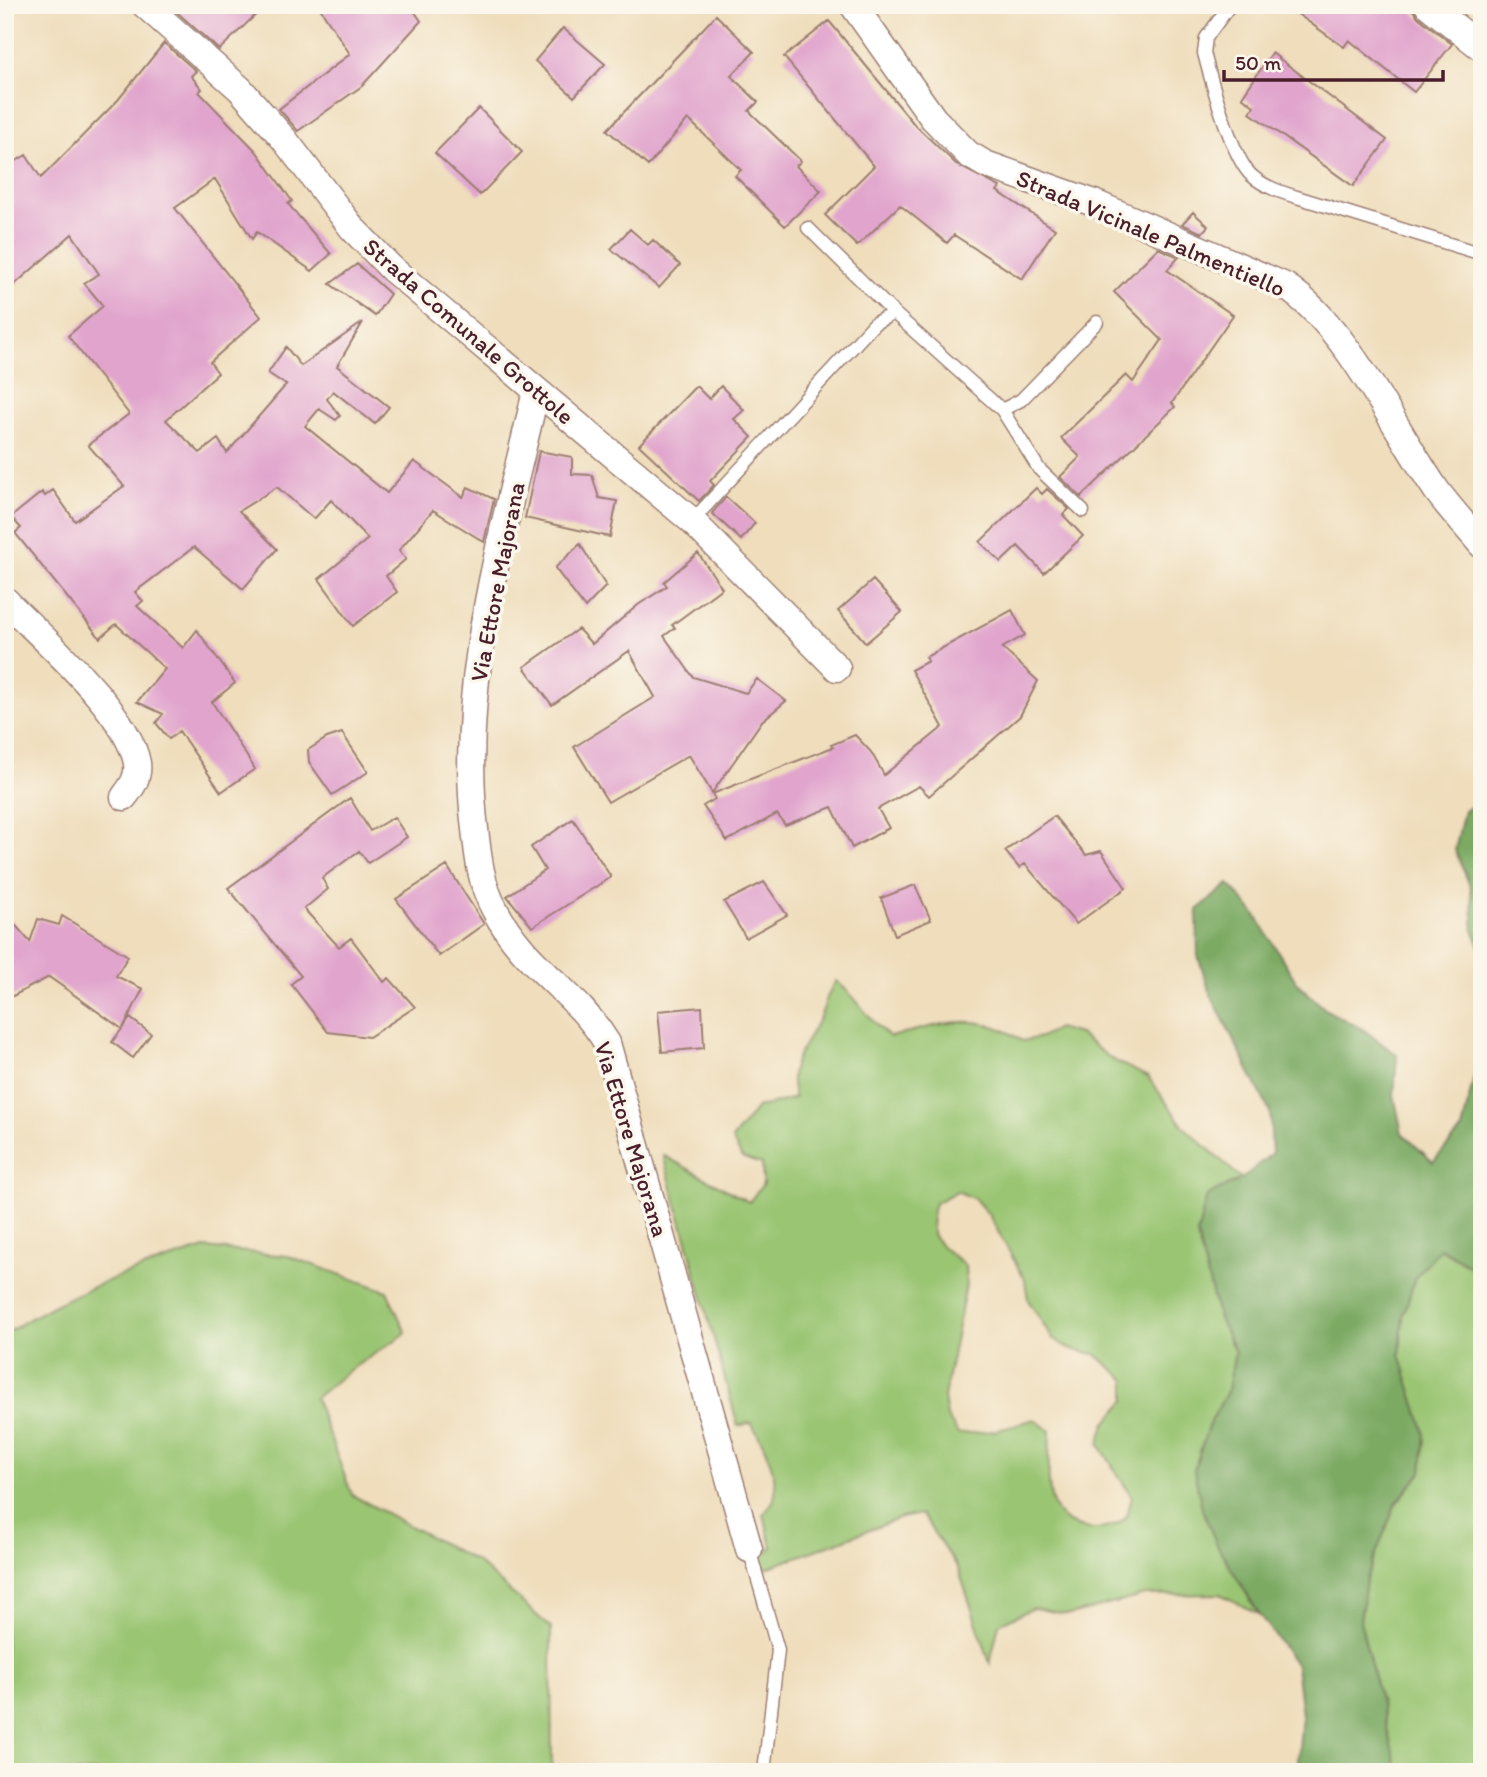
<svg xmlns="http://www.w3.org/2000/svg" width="1487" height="1777" font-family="Itim,sans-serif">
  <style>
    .green { fill: #9ac572; stroke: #72724e; stroke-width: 2; fill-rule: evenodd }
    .forest { fill: #7baa64; stroke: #626448; stroke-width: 2 }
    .building { fill: #e1a5cd }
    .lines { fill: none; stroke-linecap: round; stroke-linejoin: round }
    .service-casing { stroke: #9c7e73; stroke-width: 15 }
    .minor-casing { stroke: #9c7e73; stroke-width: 29 }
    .service { stroke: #fff; stroke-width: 12 }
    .minor { stroke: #fff; stroke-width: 26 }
    .labels { text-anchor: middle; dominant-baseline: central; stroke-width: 7; stroke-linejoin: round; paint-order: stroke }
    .street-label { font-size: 24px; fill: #4a1f2b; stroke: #fbf7ec }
  </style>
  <rect width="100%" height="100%" fill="#fbf7ec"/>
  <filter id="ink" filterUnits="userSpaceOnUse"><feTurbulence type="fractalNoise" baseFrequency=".0143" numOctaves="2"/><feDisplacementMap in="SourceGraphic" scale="14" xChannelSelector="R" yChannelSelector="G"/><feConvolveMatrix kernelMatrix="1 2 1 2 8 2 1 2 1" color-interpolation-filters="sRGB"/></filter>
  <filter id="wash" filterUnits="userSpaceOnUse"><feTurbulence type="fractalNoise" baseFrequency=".00686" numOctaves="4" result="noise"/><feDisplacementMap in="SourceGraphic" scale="28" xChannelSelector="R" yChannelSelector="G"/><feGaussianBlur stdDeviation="1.57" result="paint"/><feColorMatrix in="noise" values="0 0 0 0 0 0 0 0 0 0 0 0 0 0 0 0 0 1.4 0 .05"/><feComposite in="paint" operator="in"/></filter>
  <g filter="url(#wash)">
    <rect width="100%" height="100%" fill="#efddbb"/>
    <path class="green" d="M 836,981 C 858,997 868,1021 890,1037 C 939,1025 977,1008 1022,1041 L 1041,1037 L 1058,1028 L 1079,1034 L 1111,1059 L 1148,1077 L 1184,1127 L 1242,1179 L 1207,1196 L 1197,1235 L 1218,1316 L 1235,1352 L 1228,1390 L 1208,1427 L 1217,1545 L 1259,1614 L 1220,1594 L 1145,1595 L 1070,1615 L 1033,1608 L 999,1624 L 990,1663 L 958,1568 L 921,1514 L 901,1518 L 762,1570 L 759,1557 L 772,1548 L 764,1514 C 767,1510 772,1504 774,1499 C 780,1477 763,1441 751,1423 L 738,1426 L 663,1155 L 749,1202 L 763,1184 L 762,1164 L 742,1158 L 732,1139 L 757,1108 L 795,1098 C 784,1067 804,1047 818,1021 C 826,1007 824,997 836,981 ZM 957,1191 L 975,1199 L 989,1215 L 1025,1280 L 1028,1300 L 1052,1338 L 1070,1349 L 1095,1354 L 1126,1380 L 1126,1400 L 1105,1424 L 1099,1444 L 1132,1497 C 1130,1503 1129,1513 1125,1518 C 1110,1535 1069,1532 1057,1512 C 1044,1492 1050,1454 1050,1431 L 1034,1419 L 996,1431 L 958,1434 L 947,1417 L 944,1397 L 966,1285 L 965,1265 C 939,1244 924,1239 935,1203 Z
      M 205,1248 L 288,1256 L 387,1291 L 406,1333 L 347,1372 L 315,1398 L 352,1495 L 477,1562 L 551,1628 L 552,1772 L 5,1772 L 5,1334 C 71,1290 131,1271 205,1248 Z
      M 1439,1248 L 1474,1269 L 1482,1304 L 1475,1392 L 1482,1418 L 1482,1772 L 1398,1772 L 1360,1621 L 1366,1579 L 1396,1503 L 1422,1472 L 1425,1434 L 1400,1355 L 1403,1316 L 1415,1278 Z"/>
    <path class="forest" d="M 1482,800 L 1482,953 L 1474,931 L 1471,888 L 1455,850 L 1464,811 Z
      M 1229,884 L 1255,914 L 1297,983 L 1326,1010 L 1364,1030 L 1397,1055 L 1394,1095 L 1402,1133 L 1433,1162 L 1462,1130 L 1482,1042 L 1482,1304 L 1474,1269 L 1440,1248 L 1415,1278 L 1403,1316 L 1400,1355 L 1425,1434 L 1422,1472 L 1396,1503 L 1366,1579 L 1360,1621 L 1398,1772 L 1297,1772 L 1302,1715 L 1296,1665 L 1259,1614 L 1217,1545 L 1202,1509 L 1194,1470 L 1208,1427 L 1228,1390 L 1235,1352 L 1218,1316 L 1197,1235 L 1207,1196 L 1242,1179 L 1272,1153 L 1270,1112 L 1211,995 L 1198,956 L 1197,910 Z"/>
    <g id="blocks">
      <path class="building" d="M 169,5 L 266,5 L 219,50 Z
        M 318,5 L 410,5 L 421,21 L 362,86 L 298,131 L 279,109 L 350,54 Z
        M 1285,5 L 1409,5 L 1418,17 L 1452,44 L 1414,92 L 1349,40 L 1344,47 Z
        M 716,15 L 754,52 L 731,76 L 758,102 L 749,111 L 801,161 L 796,166 L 821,191 L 785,226 L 735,176 L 741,170 L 688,119 L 648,166 L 607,130 Z
        M 829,21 L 914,124 L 957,165 L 1000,187 L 997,191 L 1055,229 L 1022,279 L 954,235 L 947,243 L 900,205 L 857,246 L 825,215 L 874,166 L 784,57 Z
        M 563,28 L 605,64 L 574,97 L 535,61 Z
        M 164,43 L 196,71 L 191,76 L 202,89 L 199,92 L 256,151 L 292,201 L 288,204 L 331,254 L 312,271 L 257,232 L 252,239 L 215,179 L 175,208 L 261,317 L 210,362 L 218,373 L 166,420 L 200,453 L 218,439 L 227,453 L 286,385 L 268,373 L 286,347 L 301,366 L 363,322 L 337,366 L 389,407 L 375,424 L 333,391 L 327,399 L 340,416 L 336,420 L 319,409 L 305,426 L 387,493 L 414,461 L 463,497 L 468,487 L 494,499 L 484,542 L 433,510 L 399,550 L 406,559 L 386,576 L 397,592 L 353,626 L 319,579 L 368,539 L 331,500 L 314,519 L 277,487 L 239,511 L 277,549 L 243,589 L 194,547 L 135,592 L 143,601 L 137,606 L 183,648 L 197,630 L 235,683 L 212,702 L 255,769 L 221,792 L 179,731 L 169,739 L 156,723 L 163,714 L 137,702 L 165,669 L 116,624 L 100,638 L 15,533 L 21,528 L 11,517 L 42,492 L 45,496 L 53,490 L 75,521 L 124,486 L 88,445 L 129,414 L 68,336 L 103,306 L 84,283 L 99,274 L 72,234 L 5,293 L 5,168 L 26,155 L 41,178 L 118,100 Z
        M 1272,53 L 1387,140 L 1353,186 L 1250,113 L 1254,106 L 1242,97 Z
        M 479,108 L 522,152 L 480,195 L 435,153 Z
        M 1193,212 L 1208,226 L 1202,233 L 1182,224 Z
        M 630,229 L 648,245 L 653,240 L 680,265 L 659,288 L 611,249 Z
        M 1158,248 L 1179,257 L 1167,270 L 1233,315 L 1172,403 L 1175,407 L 1081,497 L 1060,477 L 1080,457 L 1061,438 L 1126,375 L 1133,382 L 1162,340 L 1114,292 Z
        M 357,264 L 390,294 L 375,316 L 330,284 Z
        M 696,386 L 709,399 L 721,386 L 744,410 L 734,419 L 752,437 L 710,481 L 714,485 L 699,501 L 639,445 Z
        M 539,451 L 572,457 L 572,474 L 592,475 L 599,498 L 617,501 L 610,537 L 525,518 Z
        M 1036,488 L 1042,494 L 1047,489 L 1069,509 L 1063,515 L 1083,536 L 1044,573 L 1018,546 L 1001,562 L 980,542 Z
        M 726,497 L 755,523 L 741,540 L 712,513 Z
        M 580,544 L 606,586 L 585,608 L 555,568 Z
        M 698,553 L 722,588 L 672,625 L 675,628 L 664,636 L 693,677 L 746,693 L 757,679 L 786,701 L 762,721 L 712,793 L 689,755 L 608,802 L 574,747 L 655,697 L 629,651 L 552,705 L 524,667 L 578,629 L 592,644 L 638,605 L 667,586 L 664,582 Z
        M 873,580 L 902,612 L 866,643 L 838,611 Z
        M 1012,610 L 1025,635 L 1002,648 L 1038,681 L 1020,716 L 929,796 L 919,786 L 878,809 L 889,828 L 852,848 L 832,807 L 785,825 L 777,814 L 727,841 L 703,806 L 715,799 L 712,794 L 833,747 L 831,745 L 855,735 L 871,752 L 884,775 L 943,727 L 911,670 L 928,661 L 926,657 Z
        M 342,733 L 368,772 L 332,795 L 309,762 L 308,750 L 327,738 Z
        M 350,798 L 370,831 L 394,817 L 407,837 L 368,863 L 359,851 L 322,878 L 328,889 L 304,909 L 339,947 L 351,938 L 384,982 L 389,978 L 415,1007 L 369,1037 L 328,1032 L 291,984 L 301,976 L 228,888 Z
        M 1054,816 L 1086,855 L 1101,851 L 1126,888 L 1076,924 L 1025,864 L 1019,868 L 1005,851 Z
        M 573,819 L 611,877 L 532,927 L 507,896 L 545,870 L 531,847 Z
        M 447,866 L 484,924 L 439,956 L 396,899 Z
        M 764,882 L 787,915 L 746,938 L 724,902 Z
        M 915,885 L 931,920 L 895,935 L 881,898 Z
        M 5,913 L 30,942 L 38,919 L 59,925 L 62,916 L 128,956 L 116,976 L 143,989 L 123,1028 L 130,1018 L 151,1034 L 133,1058 L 112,1042 L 122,1029 L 49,977 L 5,1000 Z
        M 702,1007 L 704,1048 L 662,1052 L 658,1011 Z"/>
    </g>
  </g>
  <g filter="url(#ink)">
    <use href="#blocks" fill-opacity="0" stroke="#9c7e73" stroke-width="2"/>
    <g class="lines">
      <g class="service-casing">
        <path id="service" d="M 1230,5 L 1206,38 L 1204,53 C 1211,80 1232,157 1251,175 C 1264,187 1283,193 1300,198 L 1482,254
          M 808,228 L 894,313
          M 1002,410 L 1021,400 L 1097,322
          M 692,521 L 875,323 L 894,313 L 1002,410 L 1039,469 L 1083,511
          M 749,1549 L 778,1650 L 764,1772"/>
      </g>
      <g class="minor-casing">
        <path id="minor" d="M 145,5 L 240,89 L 284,139 L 353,229 L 392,269 L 692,521 L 837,668
          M 853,5 L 933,118 L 968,154 L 985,164 L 1094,203 L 1285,286 C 1347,326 1394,429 1437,491 C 1451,510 1467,527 1482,545
          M 1428,5 L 1482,48
          M 536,391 C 504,533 457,682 475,829 C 478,857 481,885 495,910 C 525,968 575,990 607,1043 L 749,1549
          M 5,600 C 42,638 128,712 137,763 C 139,777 132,787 124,797"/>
      </g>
      <use href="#service" class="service"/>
      <use href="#minor" class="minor"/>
    </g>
  </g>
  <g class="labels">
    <g class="street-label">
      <text transform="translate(1151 233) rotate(23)">Strada Vicinale Palmentiello</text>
      <text transform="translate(469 331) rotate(41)">Strada Comunale Grottole</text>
      <text transform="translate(497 582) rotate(-79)">Via Ettore Majorana</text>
      <text transform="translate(632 1139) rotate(73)">Via Ettore Majorana</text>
    </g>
  </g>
  <rect width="1487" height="1777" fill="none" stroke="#fbf7ec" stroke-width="28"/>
  <path d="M1224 70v10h219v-10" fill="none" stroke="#4a1f2b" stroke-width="3.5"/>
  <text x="1235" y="70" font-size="21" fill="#4a1f2b" stroke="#fbf7ec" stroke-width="5" paint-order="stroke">50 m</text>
</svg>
